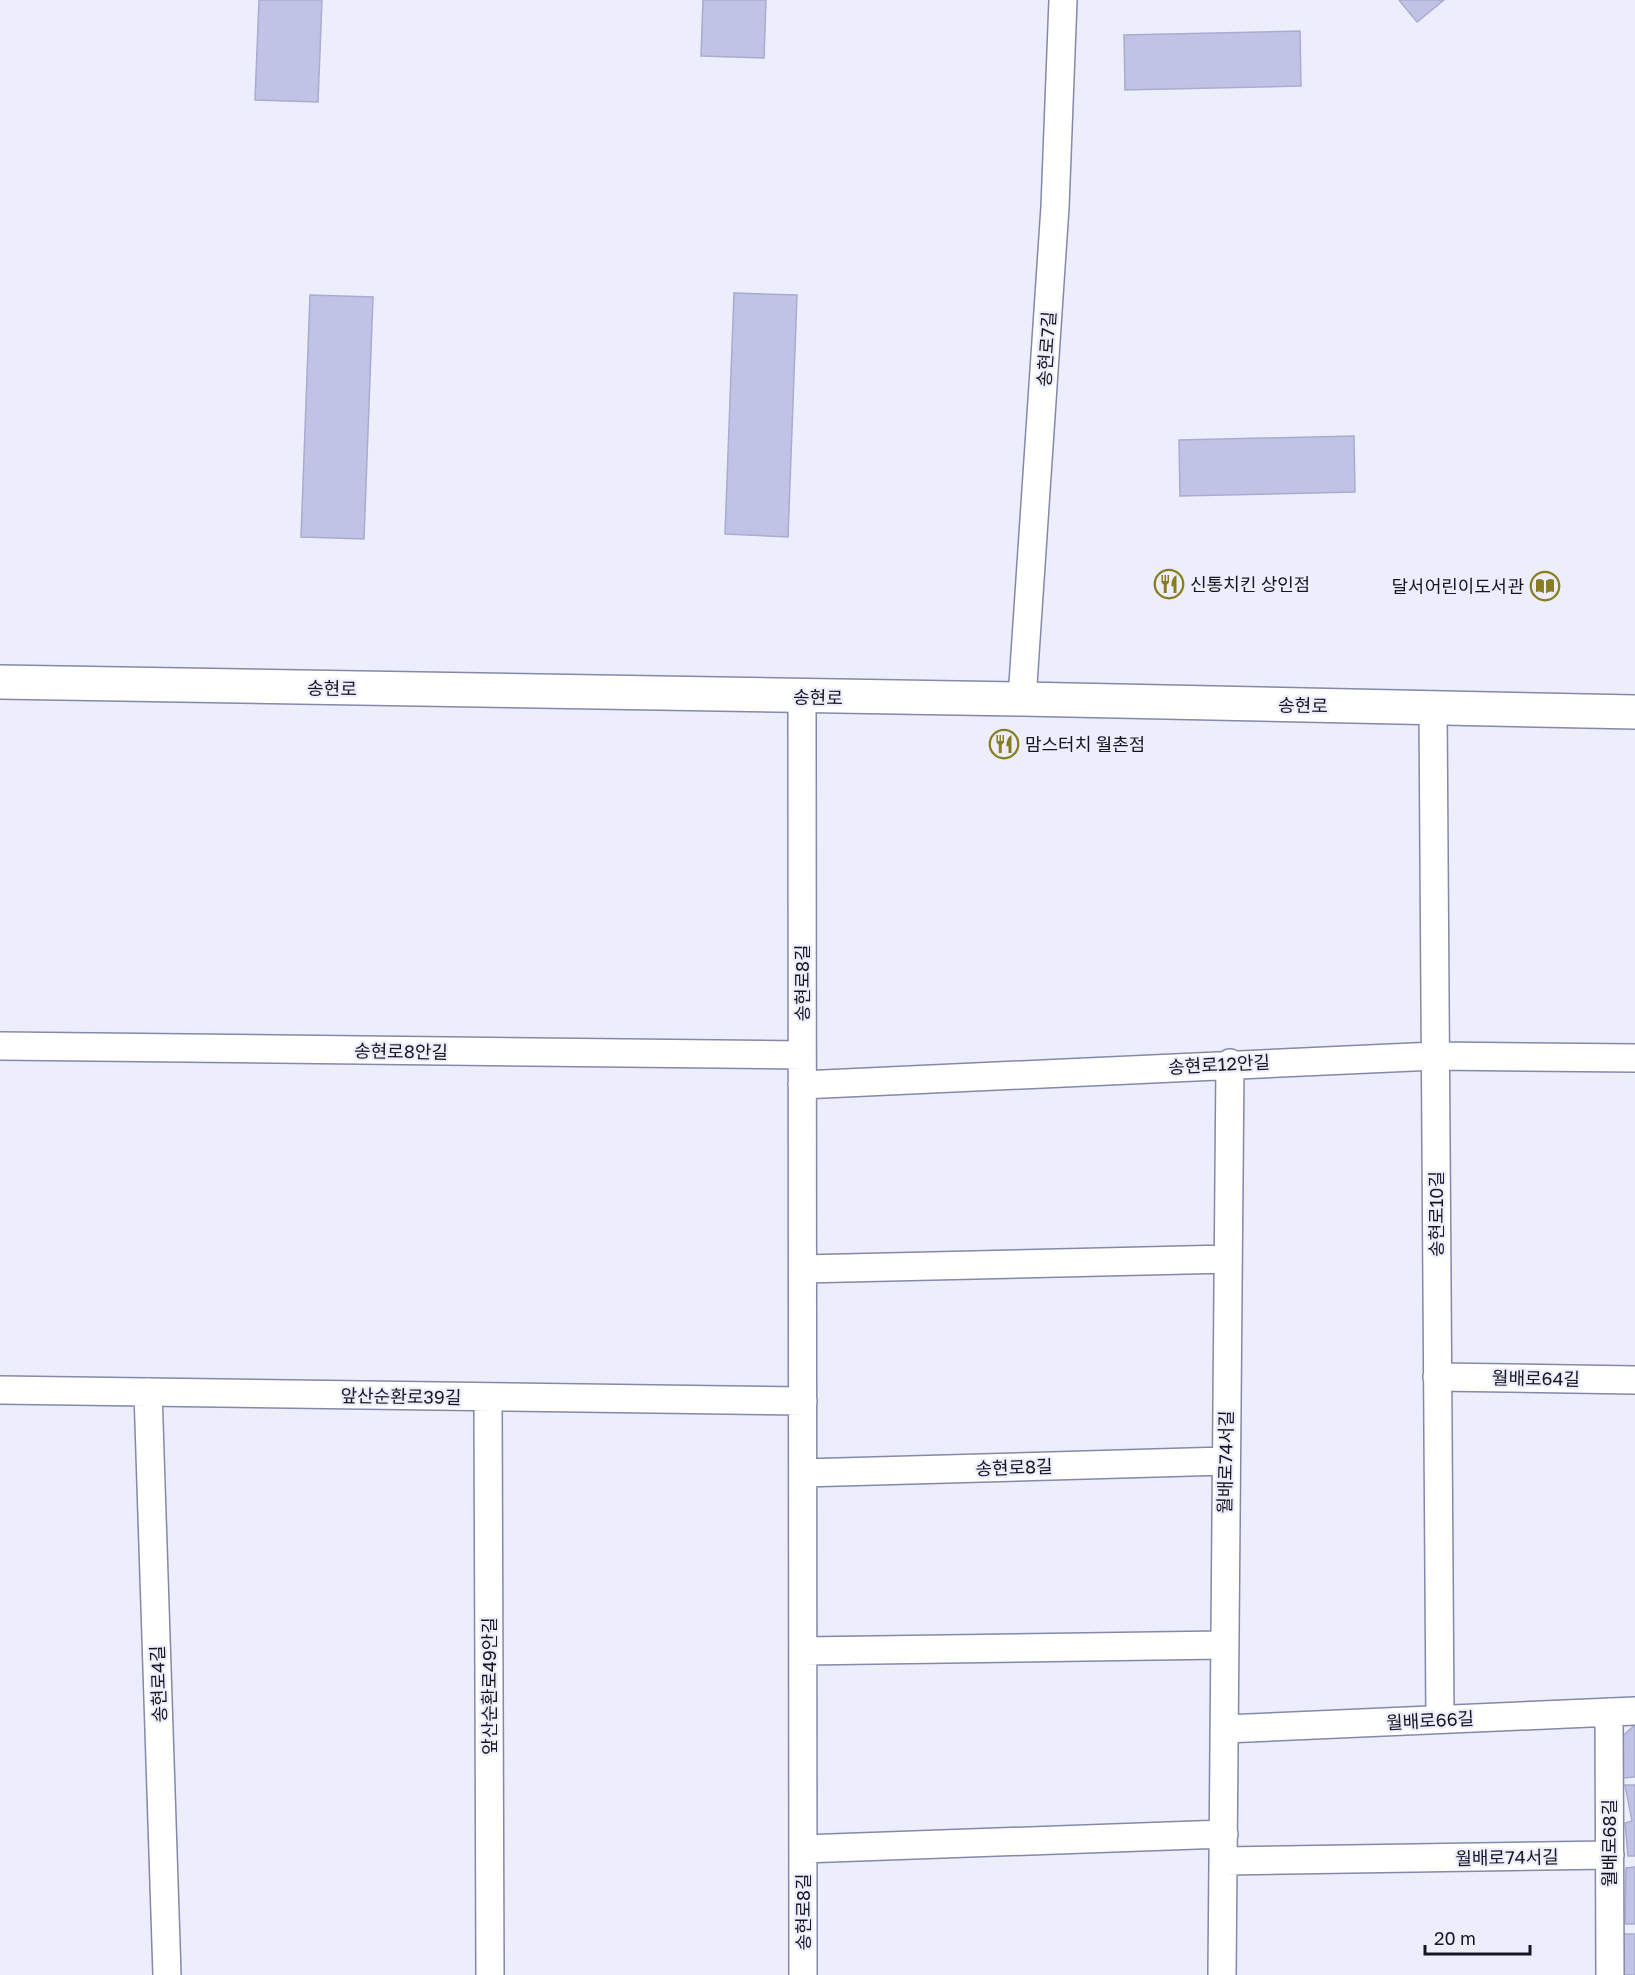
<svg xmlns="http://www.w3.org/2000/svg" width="1635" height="1975" font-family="'Golos Text','Noto Sans KR',sans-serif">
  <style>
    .building { fill: #c0c3e6; stroke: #a9acce; stroke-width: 1.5 }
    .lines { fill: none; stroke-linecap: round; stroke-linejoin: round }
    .minor-casing { stroke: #8588a8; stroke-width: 30 }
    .secondary-casing { stroke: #8588a8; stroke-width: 36 }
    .minor { stroke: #fff; stroke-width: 27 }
    .secondary { stroke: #fff; stroke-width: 33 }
    .labels { text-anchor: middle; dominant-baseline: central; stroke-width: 4.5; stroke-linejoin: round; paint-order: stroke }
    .street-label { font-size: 18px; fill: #151622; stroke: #eceefc }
    .poi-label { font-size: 18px; fill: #151622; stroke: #eceefc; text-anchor: start }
  </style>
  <rect width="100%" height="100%" fill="#eceefc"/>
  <path class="building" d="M 259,0 L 322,0 L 318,102 L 255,100 Z
    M 703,0 L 766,0 L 764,58 L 701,56 Z
    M 1399,0 L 1444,0 L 1417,22 Z
    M 1300,31 L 1301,86 L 1125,90 L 1124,35 Z
    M 734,293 L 797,295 L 788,537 L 725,534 Z
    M 310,295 L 373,297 L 364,539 L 301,537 Z
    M 1354,436 L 1355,492 L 1180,496 L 1179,440 Z
    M 1635,1725 L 1635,1777 L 1622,1778 L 1620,1738 Z
    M 1625,1785 L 1635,1785 L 1635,1856 L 1628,1856 L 1625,1823 L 1632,1821 Z
    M 1635,1867 L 1635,1924 L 1625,1924 L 1626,1868 Z
    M 1622,1934 L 1635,1934 L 1635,1975 L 1622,1975 Z"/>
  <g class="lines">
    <g class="minor-casing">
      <path id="minor" d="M 802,696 L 803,1975
        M 1022,699 L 1055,207 L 1063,0
        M 1433,709 L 1440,1719
        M 0,1046 L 802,1055
        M 802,1085 L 1435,1056 L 1635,1058
        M 803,1269 L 1228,1259
        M 1437,1377 L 1635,1380
        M 0,1390 L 803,1401
        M 148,1392 L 167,1975
        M 488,1397 L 490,1975
        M 803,1473 L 1225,1461
        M 803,1651 L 1223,1645
        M 1609,1712 L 1610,1975
        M 1225,1729 L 1635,1711
        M 803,1849 L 1224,1834
        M 1224,1861 L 1610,1855
        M 1222,1975 L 1230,1063"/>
    </g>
    <g class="secondary-casing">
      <path id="secondary" d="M 0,682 L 1022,699 L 1635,712"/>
    </g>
    <use href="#minor" class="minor"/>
    <use href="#secondary" class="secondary"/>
  </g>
  <defs>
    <g id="restaurant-ring" transform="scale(1.5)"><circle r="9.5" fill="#eceefc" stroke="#8a7c21" stroke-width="1.5"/><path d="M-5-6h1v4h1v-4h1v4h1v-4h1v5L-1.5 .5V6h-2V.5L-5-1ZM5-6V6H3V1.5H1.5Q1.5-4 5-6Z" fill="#8a7c21"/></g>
    <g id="library-ring" transform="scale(1.5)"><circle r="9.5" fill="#eceefc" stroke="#8a7c21" stroke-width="1.5"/><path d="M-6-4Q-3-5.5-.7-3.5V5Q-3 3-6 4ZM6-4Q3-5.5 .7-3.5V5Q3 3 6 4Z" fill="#8a7c21"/></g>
  </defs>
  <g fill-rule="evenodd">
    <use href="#restaurant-ring" x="1169" y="584"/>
    <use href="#library-ring" x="1545" y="586"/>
    <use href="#restaurant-ring" x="1004" y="744"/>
  </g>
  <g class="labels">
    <g class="street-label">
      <text transform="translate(1046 349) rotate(-86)">송현로7길</text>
      <text transform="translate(332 688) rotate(1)">송현로</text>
      <text transform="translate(818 697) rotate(1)">송현로</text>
      <text transform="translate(1303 705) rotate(1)">송현로</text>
      <text transform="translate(802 983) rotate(-90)">송현로8길</text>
      <text transform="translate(401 1051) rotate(1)">송현로8안길</text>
      <text transform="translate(1219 1064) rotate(-3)">송현로12안길</text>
      <text transform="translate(1436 1214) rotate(-90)">송현로10길</text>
      <text transform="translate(1536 1378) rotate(1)">월배로64길</text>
      <text transform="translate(401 1396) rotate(1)">앞산순환로39길</text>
      <text transform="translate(1225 1462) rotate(-89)">월배로74서길</text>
      <text transform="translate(1014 1467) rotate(-2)">송현로8길</text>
      <text transform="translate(158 1684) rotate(-92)">송현로4길</text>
      <text transform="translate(489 1686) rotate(-90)">앞산순환로49안길</text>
      <text transform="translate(1430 1720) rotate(-3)">월배로66길</text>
      <text transform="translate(1609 1843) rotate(-90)">월배로68길</text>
      <text transform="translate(1507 1857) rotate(-1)">월배로74서길</text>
      <text transform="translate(803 1912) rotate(-90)">송현로8길</text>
    </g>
    <g class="poi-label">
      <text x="1190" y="584">신통치킨 상인점</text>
      <text x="1524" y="586" text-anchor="end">달서어린이도서관</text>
      <text x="1025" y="744">맘스터치 월촌점</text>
    </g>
  </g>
  <path d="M1425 1945v9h105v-9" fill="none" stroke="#151622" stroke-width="3"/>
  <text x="1434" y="1945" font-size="18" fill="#151622" stroke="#eceefc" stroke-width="4.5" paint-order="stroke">20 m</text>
</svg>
